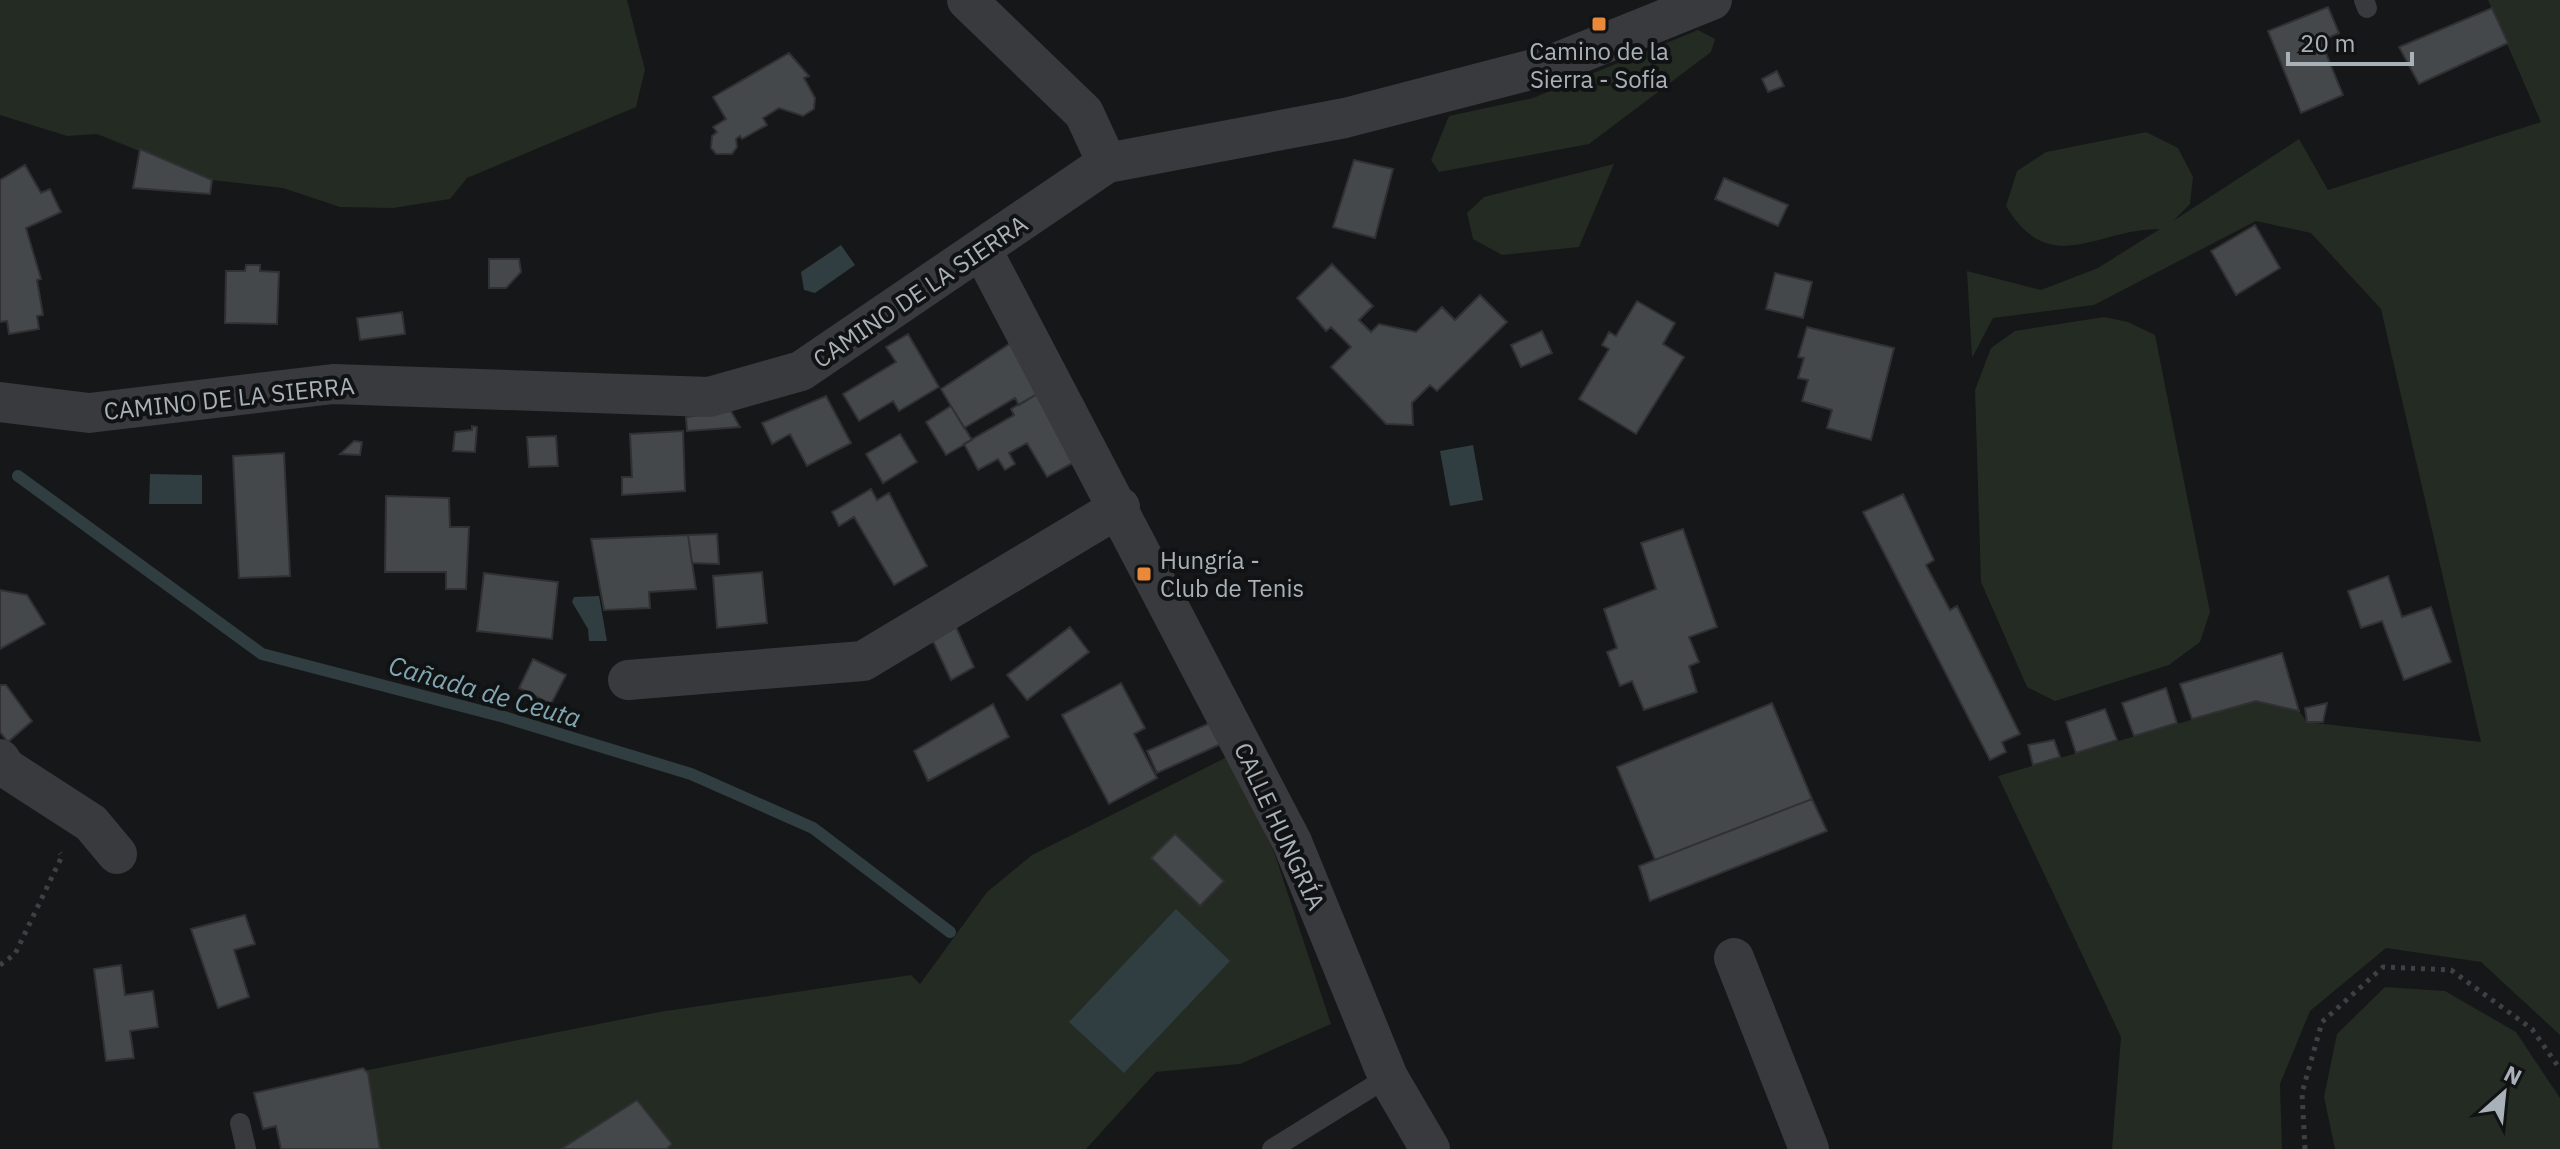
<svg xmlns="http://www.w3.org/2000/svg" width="2560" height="1149" font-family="'IBM Plex Sans',sans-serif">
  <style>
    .green { fill: #232b23 }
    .water { fill: #303d41 }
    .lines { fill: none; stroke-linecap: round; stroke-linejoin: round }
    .stream { stroke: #303d41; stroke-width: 12 }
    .building { fill: #45484b; stroke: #313134; stroke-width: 2 }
    .path { stroke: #3e4144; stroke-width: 5; stroke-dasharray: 4 6; stroke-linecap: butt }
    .service { stroke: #383a3d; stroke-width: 20 }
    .minor { stroke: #383a3d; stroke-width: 40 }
    .poi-dot { fill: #eb893b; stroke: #111213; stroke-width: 3 }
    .labels { text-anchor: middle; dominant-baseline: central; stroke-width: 8; stroke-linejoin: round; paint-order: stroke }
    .poi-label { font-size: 24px; fill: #a9b1b8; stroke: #111213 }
    .street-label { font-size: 24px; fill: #a9b1b8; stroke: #111213 }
    .water-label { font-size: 26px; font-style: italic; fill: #81a6b1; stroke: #111213 }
  </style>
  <rect width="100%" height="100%" fill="#161718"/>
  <path class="green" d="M 0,0 L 627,0 L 645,70 L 636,107 L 467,178 L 450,199 L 393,208 L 340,207 L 283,188 L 212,180 L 97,134 L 67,136 L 0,115 Z
    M 2488,0 L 2560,0 L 2560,1035 L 2481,962 L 2386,948 L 2310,1011 L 2280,1084 L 2282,1149 L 2112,1149 L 2121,1037 L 1998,776 L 2256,701 L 2299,711 L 2307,722 L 2481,742 L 2381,309 L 2311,233 L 2256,221 L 2094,305 L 1993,318 L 1972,358 L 1967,271 L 2041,290 L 2098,268 L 2160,229 C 2096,229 2050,279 2006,206 L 2017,171 L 2046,152 L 2146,132 L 2178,148 L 2193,177 L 2190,204 L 2173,221 L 2299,139 L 2328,190 L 2541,122 Z
    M 1698,30 L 1715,39 L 1711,52 L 1589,144 L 1439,172 L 1431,160 L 1449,116 L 1533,98 Z
    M 1614,164 L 1579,247 L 1502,255 L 1473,239 L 1467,213 L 1484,197 Z
    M 2104,317 L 2128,322 L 2155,335 L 2210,612 L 2200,642 L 2169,665 L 2055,701 L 2027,687 L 1981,582 L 1975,390 L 1991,348 L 2015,331 Z
    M 1229,756 L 1274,852 L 1331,1024 L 1240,1064 L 1156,1072 L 1086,1149 L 380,1149 L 368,1074 L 363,1071 L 659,1012 L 911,975 L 920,984 L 987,892 L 1032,855 Z
    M 2385,987 L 2445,991 L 2516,1032 L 2560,1098 L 2560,1149 L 2335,1149 L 2324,1097 L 2337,1034 Z"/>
  <path class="water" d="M 841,245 L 855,265 L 815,293 L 804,290 L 801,272 Z
    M 1473,445 L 1483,500 L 1450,506 L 1440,451 Z
    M 150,474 L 202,475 L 202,504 L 149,504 Z
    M 599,596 L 607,641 L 589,641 L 588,629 L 572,602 L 574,597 Z
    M 1176,909 L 1230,961 L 1124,1073 L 1069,1022 Z"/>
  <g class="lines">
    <path class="stream" d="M 18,476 L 262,654 L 504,717 L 691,774 L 813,828 L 950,932"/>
  </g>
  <path class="building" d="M 2328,7 L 2339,33 L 2321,41 L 2343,95 L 2301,113 L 2268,31 Z
    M 2492,8 L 2508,43 L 2419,84 L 2399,47 Z
    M 789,53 L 809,76 L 804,78 L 815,98 L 814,109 L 803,116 L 779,108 L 763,118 L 767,125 L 742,139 L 740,136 L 736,139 L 737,147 L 732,154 L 716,154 L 711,148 L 712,136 L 717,132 L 713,127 L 726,119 L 713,97 Z
    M 1777,71 L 1784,86 L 1768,92 L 1762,79 Z
    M 140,149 L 212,180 L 210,194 L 133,188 Z
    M 1354,160 L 1393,169 L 1375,238 L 1333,227 Z
    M 25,165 L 41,193 L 50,189 L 61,212 L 26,228 L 41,279 L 37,280 L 43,315 L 37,316 L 39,329 L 9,334 L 7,321 L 0,322 L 0,180 Z
    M 1724,178 L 1788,205 L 1778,226 L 1715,199 Z
    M 2255,225 L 2280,268 L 2236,295 L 2211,251 Z
    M 489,259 L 519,259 L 521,272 L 506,288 L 489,288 Z
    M 1332,264 L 1373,306 L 1359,320 L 1371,332 L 1379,324 L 1416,332 L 1442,307 L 1455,320 L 1480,295 L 1507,322 L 1437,391 L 1430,385 L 1412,403 L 1413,425 L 1386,424 L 1331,367 L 1351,347 L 1331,327 L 1326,331 L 1297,298 Z
    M 246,265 L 260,265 L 260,271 L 279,272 L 277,324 L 225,323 L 226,271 L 245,271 Z
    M 1775,273 L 1812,282 L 1803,318 L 1766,309 Z
    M 1637,301 L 1675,323 L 1663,344 L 1684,357 L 1636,434 L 1579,399 L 1609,349 L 1602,345 L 1609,332 L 1616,336 Z
    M 402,312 L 405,334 L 360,340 L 357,318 Z
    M 1807,327 L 1894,348 L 1871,440 L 1827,428 L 1832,410 L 1802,401 L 1808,380 L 1798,378 L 1804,358 L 1798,357 Z
    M 1542,331 L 1552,353 L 1521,367 L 1511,345 Z
    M 908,334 L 939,387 L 899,411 L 893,401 L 859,421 L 843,394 L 896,362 L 886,347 Z
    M 1017,339 L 1044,390 L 1019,405 L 1015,398 L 964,428 L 941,389 Z
    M 1044,390 L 1080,459 L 1047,477 L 1027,443 L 1009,453 L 1015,464 L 1005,470 L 998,459 L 978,470 L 964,444 L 1014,415 L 1011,409 Z
    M 826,396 L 851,443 L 807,466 L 790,434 L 772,444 L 762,423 Z
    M 951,406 L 972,440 L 946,455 L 926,422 Z
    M 731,411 L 740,427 L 687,431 L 686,417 Z
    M 472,426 L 477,427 L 475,452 L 453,451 L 455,432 L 472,430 Z
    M 683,431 L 685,491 L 622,495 L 622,477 L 632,477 L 630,434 Z
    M 900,434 L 917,462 L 883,483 L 866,454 Z
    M 556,436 L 558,466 L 529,467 L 527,437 Z
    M 354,441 L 362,442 L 360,455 L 340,454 Z
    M 284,453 L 290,576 L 239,578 L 233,456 Z
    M 871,489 L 877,500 L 889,493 L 927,566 L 894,585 L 854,517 L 839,526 L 832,512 Z
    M 1903,494 L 1934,560 L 1926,565 L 1950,610 L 1957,606 L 2020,734 L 2002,742 L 2006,752 L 1990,760 L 1863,512 Z
    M 386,496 L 449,498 L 450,527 L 469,527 L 466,589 L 446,589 L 446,572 L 385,572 Z
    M 1683,529 L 1717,627 L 1689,637 L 1699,662 L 1689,666 L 1697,692 L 1644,710 L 1632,681 L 1620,686 L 1607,652 L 1617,648 L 1604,609 L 1656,589 L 1641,543 Z
    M 717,534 L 719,564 L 692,563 L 688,535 Z
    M 688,535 L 696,589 L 649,592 L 650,608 L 604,610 L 591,539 Z
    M 762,572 L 767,623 L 717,628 L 713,576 Z
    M 484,573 L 558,582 L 552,639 L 477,631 Z
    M 2388,576 L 2402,617 L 2431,607 L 2451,662 L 2404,680 L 2382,621 L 2361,628 L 2348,591 Z
    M 0,590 L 27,595 L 45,624 L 0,649 Z
    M 955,625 L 974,667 L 951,680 L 932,639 Z
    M 1070,627 L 1089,652 L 1027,700 L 1007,675 Z
    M 2282,653 L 2299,711 L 2256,701 L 2192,719 L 2180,684 Z
    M 533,659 L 566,675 L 551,704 L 519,688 Z
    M 1121,683 L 1145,728 L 1134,734 L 1157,778 L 1109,804 L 1062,715 Z
    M 0,685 L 6,685 L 32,721 L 8,742 L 0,732 Z
    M 2166,688 L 2177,723 L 2134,736 L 2122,703 Z
    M 1772,703 L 1812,799 L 1655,860 L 1617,767 Z
    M 2327,703 L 2323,722 L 2307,722 L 2305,708 Z
    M 993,704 L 1009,737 L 928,781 L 914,751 Z
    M 2105,709 L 2117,740 L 2076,753 L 2066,722 Z
    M 1212,722 L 1223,743 L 1157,773 L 1147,751 Z
    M 2054,740 L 2060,757 L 2033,765 L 2028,745 Z
    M 1812,799 L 1827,831 L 1650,901 L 1639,866 Z
    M 1175,834 L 1224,881 L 1200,906 L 1151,858 Z
    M 245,915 L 255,944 L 234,950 L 249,997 L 218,1008 L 191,929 Z
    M 121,965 L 125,995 L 153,991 L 158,1027 L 130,1031 L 134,1058 L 106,1061 L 94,969 Z
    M 363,1068 L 368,1073 L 380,1149 L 281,1149 L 276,1126 L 263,1129 L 254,1093 Z
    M 637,1100 L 672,1144 L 667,1149 L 561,1149 Z"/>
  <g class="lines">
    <path class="path" d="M 0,965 L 15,954 L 62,856 L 60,853
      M 2305,1149 L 2302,1093 L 2322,1022 L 2383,967 L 2451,970 L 2532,1029 L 2560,1069"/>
    <path class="service" d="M 2364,0 L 2367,8
      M 240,1123 L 246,1149
      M 1272,1149 L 1388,1077"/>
    <path class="minor" d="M 967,0 L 1084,113 L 1107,163
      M 982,250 L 1292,842 L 1388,1077 L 1430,1149
      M 0,402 L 89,413 L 333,384 L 709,397 L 801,371 L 1107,163 L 1345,118 L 1553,64 L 1712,0
      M 628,680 L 863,661 L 1120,507
      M 0,759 L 6,768 L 91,823 L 117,854
      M 1734,958 L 1809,1149"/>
  </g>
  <g class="poi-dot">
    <rect x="1591" y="16" width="16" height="16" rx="4"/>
    <rect x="1136" y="566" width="16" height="16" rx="4"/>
  </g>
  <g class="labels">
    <g class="poi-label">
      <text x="1599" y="51">Camino de la<tspan x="1599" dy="28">Sierra - Sofía</tspan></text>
      <text x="1160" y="560" text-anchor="start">Hungría -<tspan x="1160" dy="28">Club de Tenis</tspan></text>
    </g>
    <g class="street-label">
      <text transform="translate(920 291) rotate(-34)">CAMINO DE LA SIERRA</text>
      <text transform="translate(229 398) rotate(-6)">CAMINO DE LA SIERRA</text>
      <text transform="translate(1280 826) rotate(65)">CALLE HUNGRÍA</text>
    </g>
    <g class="water-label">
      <text transform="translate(485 691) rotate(16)">Cañada de Ceuta</text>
    </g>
  </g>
  <g transform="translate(2504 1093) rotate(27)" stroke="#111213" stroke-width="6" paint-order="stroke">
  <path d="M0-6L14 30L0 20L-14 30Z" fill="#a9b1b8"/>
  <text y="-12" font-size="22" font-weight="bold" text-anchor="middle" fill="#a9b1b8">N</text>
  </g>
  <path d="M2288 52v12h124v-12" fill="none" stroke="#a9b1b8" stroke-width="4"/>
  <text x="2300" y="52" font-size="24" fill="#a9b1b8" stroke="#111213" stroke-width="6" paint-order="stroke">20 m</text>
</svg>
